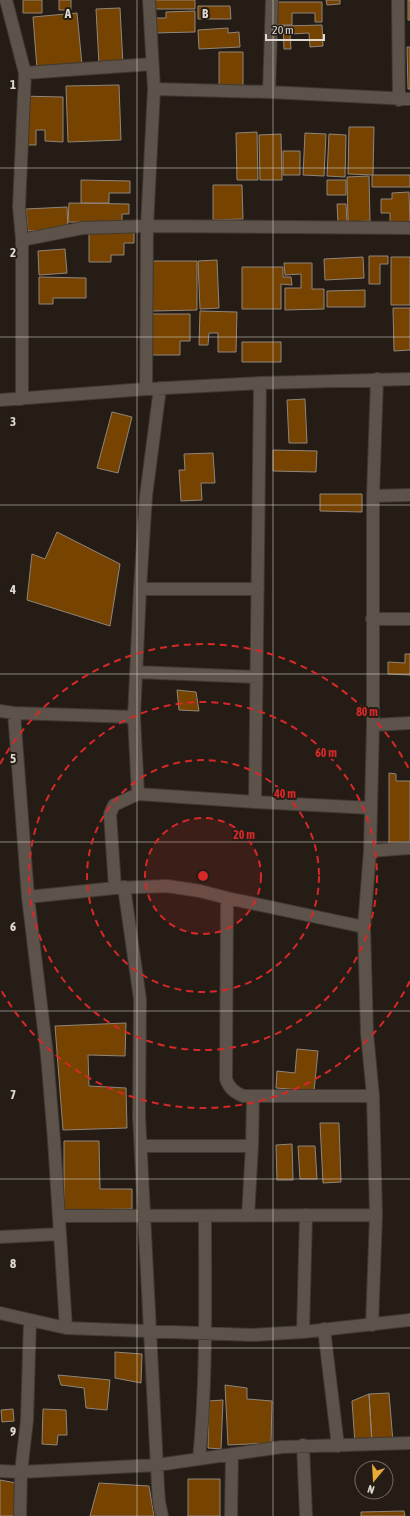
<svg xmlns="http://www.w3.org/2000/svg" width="410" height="1516" font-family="'Asap Condensed',sans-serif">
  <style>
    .building { fill: #764300; stroke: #90857b }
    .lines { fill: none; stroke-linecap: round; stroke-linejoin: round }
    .minor-casing { stroke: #403935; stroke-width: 14 }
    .minor { stroke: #5d534a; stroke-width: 12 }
    .grid { fill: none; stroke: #dfd9d4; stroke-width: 1; stroke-opacity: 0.55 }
    .ring { fill: none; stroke: #d62828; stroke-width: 2; stroke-dasharray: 7 5 }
    .grid-label { font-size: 13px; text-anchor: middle; font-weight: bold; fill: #dfd9d4; stroke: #251d15; stroke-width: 4; stroke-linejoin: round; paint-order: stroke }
    .centre { fill: #d62828; stroke: #251d15; stroke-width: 2 }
    .ring-label { font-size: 12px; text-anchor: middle; font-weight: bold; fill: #d62828; stroke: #251d15; stroke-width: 4; stroke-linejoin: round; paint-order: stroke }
  </style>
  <rect width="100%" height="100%" fill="#251d15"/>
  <path class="building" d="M 23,0 L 42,0 L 42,13 L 23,13 Z
    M 59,0 L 71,0 L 71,10 L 59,10 Z
    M 151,0 L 195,0 L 195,9 L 151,9 Z
    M 326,0 L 340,0 L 340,4 L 327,5 Z
    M 408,0 L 410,0 L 410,20 L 408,20 Z
    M 276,2 L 322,2 L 322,22 L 315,22 L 315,13 L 292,13 L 292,25 L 276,25 Z
    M 198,6 L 230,6 L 231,19 L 198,19 Z
    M 120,8 L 123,64 L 99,65 L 96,9 Z
    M 195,11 L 195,32 L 153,33 L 153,18 L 166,18 L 166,12 Z
    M 77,13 L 82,65 L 37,69 L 33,17 Z
    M 322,25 L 323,46 L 310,47 L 309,33 L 290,34 L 291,49 L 284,49 L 283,26 Z
    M 228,28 L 228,33 L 239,32 L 240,47 L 199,49 L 198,30 Z
    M 407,47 L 410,47 L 410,89 L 408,89 Z
    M 219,52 L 243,52 L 243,89 L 219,89 Z
    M 119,85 L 121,140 L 68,142 L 66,86 Z
    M 19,96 L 63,97 L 63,142 L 45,141 L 45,130 L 36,130 L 36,145 L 19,145 Z
    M 349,127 L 374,127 L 373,175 L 348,174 Z
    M 257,132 L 258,180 L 237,180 L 236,133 Z
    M 305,133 L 326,134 L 324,176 L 303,175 Z
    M 281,134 L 282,180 L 260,180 L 259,135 Z
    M 329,134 L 346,135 L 345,177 L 327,176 Z
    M 283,151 L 300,151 L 300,175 L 283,175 Z
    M 372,175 L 410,175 L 410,187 L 372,187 Z
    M 369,176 L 370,221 L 348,222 L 347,177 Z
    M 81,180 L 130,181 L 130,193 L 109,193 L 109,203 L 81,203 Z
    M 327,180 L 346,180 L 346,195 L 327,195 Z
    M 213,185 L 242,185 L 243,219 L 213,220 Z
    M 409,192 L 410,223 L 390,224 L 390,213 L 381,213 L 381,199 L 392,199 L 392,193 Z
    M 69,203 L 129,204 L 129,214 L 122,214 L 122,223 L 68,222 Z
    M 337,204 L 346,204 L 347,222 L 338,223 Z
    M 67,207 L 68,230 L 28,231 L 26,209 Z
    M 89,231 L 134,231 L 134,243 L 124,243 L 124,255 L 111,255 L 111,262 L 89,262 Z
    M 65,249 L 67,273 L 39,275 L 38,251 Z
    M 369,256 L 388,256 L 388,264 L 380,264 L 380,284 L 369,284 Z
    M 363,257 L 364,278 L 325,280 L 324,259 Z
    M 391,257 L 410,257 L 410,305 L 391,305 Z
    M 217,260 L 219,308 L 200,309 L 198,261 Z
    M 152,261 L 197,261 L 197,310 L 152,311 Z
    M 284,263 L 312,263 L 312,289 L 324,289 L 324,309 L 285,310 L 285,288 L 301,288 L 301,274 L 285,275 Z
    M 242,267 L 283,267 L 283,277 L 291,277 L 292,285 L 281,284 L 281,309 L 242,309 Z
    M 39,277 L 86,278 L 86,298 L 53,298 L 53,304 L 39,304 Z
    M 365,290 L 365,307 L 327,307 L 327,291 Z
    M 393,308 L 410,308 L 410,350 L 394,351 Z
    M 200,311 L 237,312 L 236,352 L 218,352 L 218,333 L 209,333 L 208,345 L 199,345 Z
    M 152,314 L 190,314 L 190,341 L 180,341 L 180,355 L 152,355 Z
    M 242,342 L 281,342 L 281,362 L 242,362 Z
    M 305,399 L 307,443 L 289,443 L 287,400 Z
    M 112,412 L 132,417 L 118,473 L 97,468 Z
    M 273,450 L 317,451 L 316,472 L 273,471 Z
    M 213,453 L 215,483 L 201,483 L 202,500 L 181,501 L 179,470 L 185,470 L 184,454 Z
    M 320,494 L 362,494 L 362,512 L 320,511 Z
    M 57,532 L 120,564 L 110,626 L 27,600 L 32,554 L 45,559 Z
    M 405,654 L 410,654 L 410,675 L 388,674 L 388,662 L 405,663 Z
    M 177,690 L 196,692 L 199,711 L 179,710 Z
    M 389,773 L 396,774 L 396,781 L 410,781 L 410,844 L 389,843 Z
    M 126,1023 L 125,1056 L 88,1055 L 89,1086 L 126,1088 L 127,1128 L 63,1130 L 55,1026 Z
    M 297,1049 L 318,1051 L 314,1091 L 276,1088 L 277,1071 L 295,1073 Z
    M 320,1123 L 339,1123 L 341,1182 L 323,1183 Z
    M 64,1141 L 99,1141 L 100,1189 L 132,1189 L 132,1209 L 64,1210 Z
    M 292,1144 L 293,1180 L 277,1180 L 276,1145 Z
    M 298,1146 L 315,1146 L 317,1179 L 300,1179 Z
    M 115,1352 L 142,1354 L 141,1383 L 115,1378 Z
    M 58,1375 L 110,1380 L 107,1410 L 86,1408 L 84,1388 L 61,1385 Z
    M 225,1385 L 247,1388 L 247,1399 L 272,1401 L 271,1443 L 228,1445 Z
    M 389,1393 L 393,1442 L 372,1443 L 369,1394 Z
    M 369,1394 L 372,1443 L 355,1444 L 352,1401 Z
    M 223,1400 L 221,1449 L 208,1448 L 209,1401 Z
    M 13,1409 L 14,1421 L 2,1422 L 1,1410 Z
    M 43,1409 L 66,1410 L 67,1435 L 58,1435 L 57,1445 L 42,1444 Z
    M 188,1479 L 220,1479 L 220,1516 L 188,1516 Z
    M 0,1480 L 16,1483 L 14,1516 L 0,1516 Z
    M 99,1483 L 149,1486 L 154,1516 L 90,1516 Z
    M 404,1511 L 405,1516 L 361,1516 L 361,1512 Z"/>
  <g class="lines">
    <g class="minor-casing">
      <path id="minor" d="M 6,0 L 25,73 L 19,207 L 22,240 L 22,399
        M 398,0 L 399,100
        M 25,73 L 152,64
        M 154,89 L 269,92 L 410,99
        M 269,92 L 272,0
        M 22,240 L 83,228 L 147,226 L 410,228
        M 146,389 L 147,226 L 154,89 L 149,0
        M 0,400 L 146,389 L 260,383 L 410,379
        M 373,496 L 410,495
        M 140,589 L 258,589
        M 372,619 L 410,619
        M 136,672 L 256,677
        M 0,711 L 14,713 L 134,717
        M 14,713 L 28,897 L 47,1055 L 54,1140 L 66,1328
        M 373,725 L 410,723
        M 138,794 L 134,717 L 140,589 L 146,496 L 160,388
        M 255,802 L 260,383
        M 370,851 L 410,848
        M 124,887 L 140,999 L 139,1116 L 158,1487 L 159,1502 L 162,1516
        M 115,888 L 110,814 L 114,805 L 138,794 L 255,802 L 371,808
        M 28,897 L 115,888 L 167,886 L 200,891 L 227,898 L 364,927
        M 227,898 L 226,1079 C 229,1088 234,1092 243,1096 L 373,1096
        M 141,1146 L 252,1146
        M 59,1216 L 376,1215
        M 248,1216 L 252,1146 L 253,1096
        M 0,1237 L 60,1234
        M 0,1313 L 66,1328 L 252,1335 L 303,1332 L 410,1320
        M 372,1325 L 376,1215 L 373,1096 L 367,1033 L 364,927 L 370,851 L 373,725 L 373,496 L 377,379
        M 324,1329 L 338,1446
        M 303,1332 L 306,1215
        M 303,1445 L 306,1516
        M 199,1459 C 207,1379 205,1297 205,1216
        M 0,1471 L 21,1472 L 157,1465 L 282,1447 L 410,1443
        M 20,1516 L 21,1472 L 27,1420 L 30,1320
        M 231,1516 L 232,1454"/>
    </g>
    <use href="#minor" class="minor"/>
  </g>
  <path class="grid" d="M 137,0 L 137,1516M 273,0 L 273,1516M 0,168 L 410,168M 0,337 L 410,337M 0,505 L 410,505M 0,674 L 410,674M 0,842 L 410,842M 0,1011 L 410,1011M 0,1179 L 410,1179M 0,1348 L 410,1348"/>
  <circle cx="203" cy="876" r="58" fill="#d62828" fill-opacity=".12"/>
  <g class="ring">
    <circle cx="203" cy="876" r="58"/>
    <circle cx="203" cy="876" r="116"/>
    <circle cx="203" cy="876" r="174"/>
    <path d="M410 981A232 232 0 0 1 0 988M0 764A232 232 0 0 1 410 771"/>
  </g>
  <g class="grid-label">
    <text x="68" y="18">A</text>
    <text x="205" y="18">B</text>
    <text x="13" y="89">1</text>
    <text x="13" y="257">2</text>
    <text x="13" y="426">3</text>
    <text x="13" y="594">4</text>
    <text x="13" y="763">5</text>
    <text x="13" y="931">6</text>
    <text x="13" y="1099">7</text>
    <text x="13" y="1268">8</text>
    <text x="13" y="1436">9</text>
  </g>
  <circle cx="203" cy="876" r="6" class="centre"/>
  <g class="ring-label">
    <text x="367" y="716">80 m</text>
    <text x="326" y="757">60 m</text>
    <text x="285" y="798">40 m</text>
    <text x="244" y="839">20 m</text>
  </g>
  <g transform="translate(374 1480) rotate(198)"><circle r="19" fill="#251d15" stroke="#6f6861"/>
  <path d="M0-3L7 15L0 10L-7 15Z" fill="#eaaa38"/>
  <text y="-6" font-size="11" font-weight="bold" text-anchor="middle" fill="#dfd9d4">N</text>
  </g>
  <path d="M266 34v6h58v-6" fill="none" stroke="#dfd9d4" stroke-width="2"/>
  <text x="272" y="34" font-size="12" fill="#dfd9d4" stroke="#251d15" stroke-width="3" paint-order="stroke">20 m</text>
</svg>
